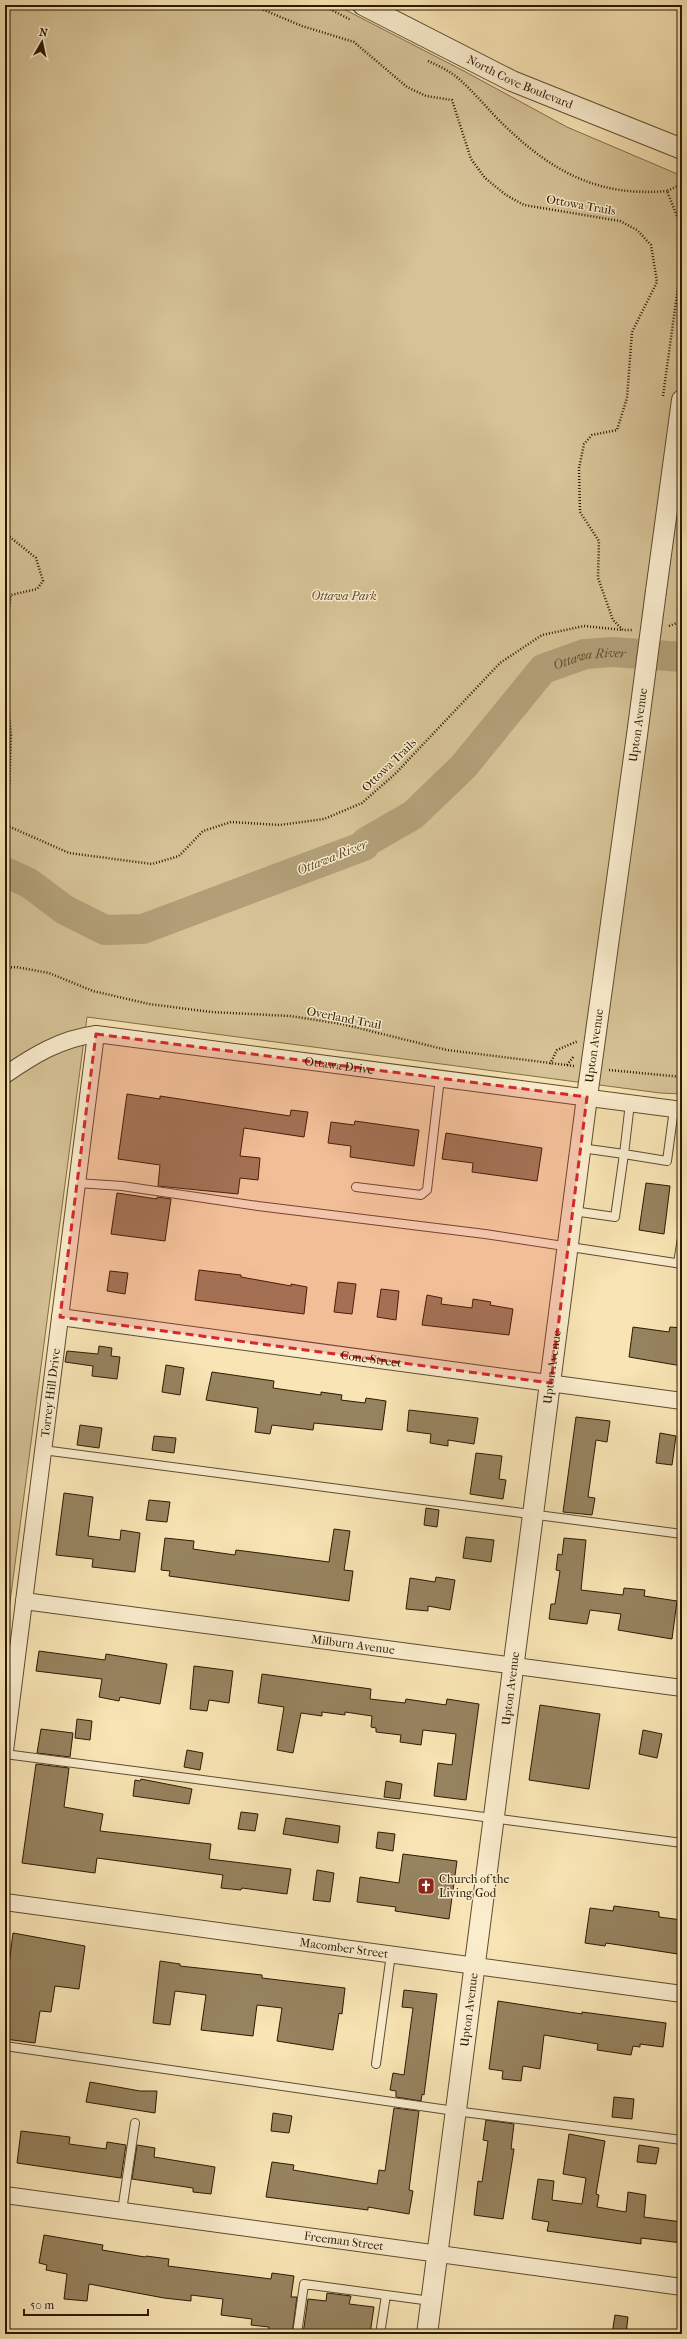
<svg xmlns="http://www.w3.org/2000/svg" width="687" height="2339" font-family="'IM FELL French Canon',serif">
  <style>
    .green { fill: #d5c296; stroke: #806e4c }
    .lines { fill: none; stroke-linecap: round; stroke-linejoin: round }
    .river { stroke: #b29f78; stroke-width: 30 }
    .building { fill: #96835f; stroke: #2b1a03 }
    .service-casing { stroke: #5e4c2f; stroke-width: 10 }
    .minor-casing { stroke: #5e4c2f; stroke-width: 18 }
    .tertiary-casing { stroke: #5e4c2f; stroke-width: 22 }
    .path { stroke: #2b1a03; stroke-width: 2.5; stroke-dasharray: 1 2; stroke-linecap: butt }
    .service { stroke: #faedce; stroke-width: 8 }
    .minor { stroke: #faedce; stroke-width: 16 }
    .tertiary { stroke: #faedce; stroke-width: 20 }
    .tertiary-bridge-casing { stroke: #5e4c2f; stroke-width: 22; stroke-linecap: butt }
    .tertiary-bridge { stroke: #faedce; stroke-width: 20 }
    .marked { fill: #d62828; fill-opacity: 0.2; stroke: #d62828; stroke-width: 3; stroke-dasharray: 8 5; stroke-linejoin: round }
    .labels { text-anchor: middle; dominant-baseline: central; stroke-width: 3; stroke-linejoin: round; paint-order: stroke }
    .street-label { font-size: 12px; fill: #2b1a03; stroke: #faedce }
    .park-label { font-size: 12px; font-style: italic; fill: #5e4c2f; stroke: #faedce }
    .poi-label { font-size: 12px; fill: #2b1a03; stroke: #faedce; text-anchor: start }
    .water-label { font-size: 13px; font-style: italic; fill: #614f32; stroke: #faedce }
  </style>
  <rect width="100%" height="100%" fill="#f8e4b4"/>
  <filter id="stains"><feTurbulence type="fractalNoise" baseFrequency=".005" numOctaves="4"/><feColorMatrix values="0 0 0 0 .2 0 0 0 0 .09 0 0 0 0 .02 0 0 0 .5 -.17"/></filter>
  <radialGradient id="worn" r=".72"><stop offset=".6" stop-color="#630" stop-opacity="0"/><stop offset="1" stop-color="#630" stop-opacity=".3"/></radialGradient>
  <path class="green" d="M 5,5 L 336,5 L 462,70 L 567,127 L 682,176 L 682,1094 L 660,1093 L 87,1017 L 5,1640 Z"/>
  <g class="lines">
    <path class="river" id="s1" d="M 5,872 L 29,883 L 65,910 L 105,930 L 143,929 L 364,846 L 366,842 L 413,815 L 463,767 L 543,669 L 585,654 L 613,652 L 682,657"/>
  </g>
  <path class="building" d="M 127,1094 L 160,1099 L 160,1096 L 290,1116 L 291,1110 L 308,1112 L 304,1137 L 244,1128 L 240,1156 L 260,1158 L 258,1180 L 240,1178 L 238,1194 L 158,1186 L 160,1165 L 118,1159 Z
    M 355,1121 L 419,1130 L 414,1166 L 350,1157 L 351,1146 L 328,1143 L 331,1122 L 354,1125 Z
    M 446,1133 L 542,1148 L 537,1181 L 472,1172 L 473,1163 L 442,1159 Z
    M 646,1183 L 670,1186 L 664,1234 L 639,1230 Z
    M 117,1193 L 157,1199 L 157,1197 L 171,1199 L 165,1241 L 111,1234 Z
    M 199,1270 L 241,1275 L 241,1277 L 291,1286 L 291,1284 L 307,1287 L 304,1314 L 195,1300 Z
    M 110,1271 L 128,1273 L 125,1294 L 107,1291 Z
    M 338,1282 L 356,1284 L 352,1314 L 334,1312 Z
    M 381,1289 L 399,1291 L 396,1320 L 377,1317 Z
    M 427,1295 L 442,1298 L 441,1304 L 472,1308 L 473,1299 L 491,1302 L 490,1305 L 513,1309 L 509,1335 L 422,1325 Z
    M 633,1327 L 669,1332 L 670,1327 L 682,1328 L 682,1366 L 629,1357 Z
    M 99,1346 L 112,1348 L 111,1356 L 120,1357 L 117,1379 L 92,1376 L 93,1366 L 65,1362 L 67,1351 L 98,1354 Z
    M 166,1365 L 184,1368 L 180,1395 L 162,1392 Z
    M 212,1372 L 274,1381 L 273,1388 L 321,1395 L 321,1392 L 342,1395 L 341,1400 L 365,1403 L 366,1398 L 386,1401 L 382,1430 L 314,1423 L 313,1430 L 272,1425 L 270,1434 L 255,1432 L 258,1408 L 206,1400 Z
    M 409,1410 L 478,1418 L 474,1444 L 448,1440 L 448,1446 L 430,1443 L 431,1434 L 407,1431 Z
    M 576,1417 L 610,1421 L 607,1442 L 596,1440 L 588,1497 L 595,1498 L 592,1515 L 563,1512 Z
    M 80,1425 L 102,1428 L 99,1448 L 77,1445 Z
    M 660,1433 L 676,1436 L 672,1465 L 656,1463 Z
    M 154,1436 L 176,1438 L 174,1453 L 152,1450 Z
    M 476,1453 L 502,1456 L 499,1479 L 506,1480 L 503,1499 L 470,1494 Z
    M 64,1493 L 93,1497 L 88,1536 L 120,1540 L 121,1530 L 140,1533 L 135,1572 L 92,1567 L 93,1559 L 56,1555 Z
    M 149,1500 L 170,1502 L 167,1522 L 146,1520 Z
    M 426,1508 L 439,1510 L 437,1527 L 424,1525 Z
    M 334,1529 L 350,1531 L 344,1570 L 353,1571 L 349,1601 L 169,1576 L 170,1571 L 161,1570 L 165,1538 L 194,1541 L 193,1549 L 235,1555 L 236,1550 L 329,1562 Z
    M 466,1537 L 494,1540 L 491,1562 L 463,1558 Z
    M 564,1538 L 586,1540 L 581,1590 L 623,1595 L 624,1588 L 645,1590 L 644,1596 L 677,1601 L 672,1639 L 618,1630 L 621,1614 L 590,1610 L 587,1624 L 549,1619 L 551,1604 L 555,1604 L 560,1571 L 556,1570 L 558,1554 L 562,1555 Z
    M 436,1577 L 455,1580 L 450,1610 L 428,1606 L 428,1611 L 406,1609 L 410,1578 L 435,1582 Z
    M 39,1651 L 105,1660 L 106,1654 L 167,1664 L 160,1704 L 120,1697 L 119,1701 L 99,1697 L 102,1679 L 36,1671 Z
    M 194,1666 L 233,1671 L 229,1703 L 209,1700 L 207,1711 L 190,1709 Z
    M 262,1674 L 371,1689 L 370,1699 L 405,1703 L 406,1699 L 446,1705 L 447,1699 L 479,1704 L 466,1800 L 434,1796 L 438,1763 L 452,1765 L 456,1734 L 423,1730 L 421,1745 L 400,1742 L 401,1735 L 376,1732 L 376,1728 L 371,1727 L 372,1716 L 345,1712 L 345,1715 L 322,1712 L 322,1716 L 301,1713 L 293,1753 L 277,1750 L 284,1707 L 258,1703 Z
    M 540,1705 L 600,1714 L 589,1789 L 529,1780 Z
    M 77,1719 L 92,1721 L 90,1740 L 75,1738 Z
    M 41,1729 L 73,1733 L 70,1757 L 37,1753 Z
    M 643,1730 L 662,1734 L 657,1758 L 639,1754 Z
    M 187,1750 L 203,1753 L 200,1770 L 184,1767 Z
    M 36,1764 L 69,1768 L 64,1807 L 103,1814 L 100,1831 L 211,1844 L 209,1859 L 291,1869 L 287,1894 L 242,1888 L 241,1890 L 221,1888 L 223,1875 L 97,1858 L 95,1873 L 22,1863 Z
    M 141,1779 L 192,1789 L 189,1804 L 133,1796 L 135,1780 L 140,1781 Z
    M 386,1781 L 402,1784 L 400,1799 L 384,1797 Z
    M 241,1812 L 258,1814 L 255,1831 L 238,1829 Z
    M 286,1818 L 340,1826 L 338,1843 L 283,1834 Z
    M 378,1832 L 395,1834 L 393,1851 L 376,1848 Z
    M 403,1854 L 457,1861 L 449,1919 L 395,1911 L 396,1907 L 357,1902 L 360,1877 L 399,1883 Z
    M 317,1870 L 334,1873 L 330,1902 L 313,1900 Z
    M 614,1906 L 659,1912 L 659,1917 L 682,1920 L 678,1954 L 606,1943 L 605,1946 L 585,1943 L 590,1908 L 613,1911 Z
    M 13,1933 L 85,1946 L 79,1989 L 55,1986 L 51,2012 L 40,2011 L 35,2043 L 5,2039 L 5,1995 Z
    M 160,1961 L 180,1964 L 180,1966 L 262,1975 L 262,1978 L 345,1988 L 342,2014 L 339,2013 L 333,2050 L 277,2041 L 282,2008 L 257,2005 L 253,2036 L 201,2030 L 206,1995 L 175,1991 L 170,2025 L 153,2023 Z
    M 404,1990 L 437,1994 L 424,2095 L 422,2094 L 421,2101 L 396,2097 L 396,2091 L 390,2090 L 393,2073 L 404,2075 L 413,2008 L 402,2007 Z
    M 498,2001 L 582,2014 L 582,2012 L 666,2023 L 663,2047 L 640,2044 L 640,2047 L 633,2046 L 631,2055 L 597,2050 L 598,2044 L 544,2035 L 540,2069 L 523,2066 L 521,2081 L 502,2079 L 503,2071 L 489,2069 Z
    M 90,2082 L 140,2091 L 157,2091 L 155,2113 L 86,2102 Z
    M 614,2097 L 634,2099 L 632,2119 L 612,2117 Z
    M 394,2108 L 419,2111 L 409,2190 L 413,2191 L 409,2214 L 368,2207 L 368,2210 L 266,2197 L 272,2162 L 294,2165 L 293,2170 L 377,2184 L 379,2170 L 385,2171 Z
    M 273,2113 L 292,2116 L 289,2133 L 271,2131 Z
    M 486,2120 L 514,2124 L 511,2149 L 514,2149 L 503,2219 L 474,2215 L 478,2181 L 482,2182 L 488,2141 L 483,2140 Z
    M 21,2131 L 70,2137 L 69,2144 L 106,2149 L 107,2142 L 126,2145 L 121,2178 L 17,2163 Z
    M 569,2134 L 605,2141 L 596,2194 L 599,2195 L 597,2207 L 626,2212 L 628,2192 L 646,2195 L 644,2217 L 682,2222 L 682,2243 L 641,2238 L 641,2244 L 547,2231 L 549,2222 L 532,2219 L 538,2179 L 554,2181 L 552,2200 L 582,2204 L 586,2178 L 563,2174 Z
    M 137,2145 L 155,2148 L 154,2157 L 215,2167 L 211,2194 L 193,2192 L 193,2188 L 132,2179 Z
    M 639,2145 L 659,2148 L 656,2164 L 637,2162 Z
    M 44,2235 L 103,2245 L 102,2250 L 145,2257 L 146,2256 L 169,2259 L 168,2266 L 271,2279 L 272,2273 L 294,2276 L 291,2297 L 297,2297 L 292,2334 L 268,2334 L 269,2327 L 251,2325 L 252,2319 L 221,2315 L 223,2299 L 191,2295 L 191,2301 L 164,2298 L 89,2284 L 87,2301 L 64,2299 L 67,2274 L 46,2270 L 47,2265 L 39,2263 Z
    M 327,2293 L 351,2296 L 349,2304 L 374,2307 L 370,2334 L 303,2334 L 308,2299 L 326,2301 Z
    M 615,2315 L 628,2317 L 626,2334 L 612,2334 Z"/>
  <g class="lines">
    <g class="service-casing">
      <path id="service" d="M 630,1103 L 624,1154 L 667,1161 L 674,1109
        M 77,1183 L 122,1186 L 258,1206 L 485,1234 L 682,1264
        M 356,1187 L 421,1195 L 427,1190 L 440,1078
        M 573,1211 L 615,1217 L 624,1154 L 581,1148
        M 678,1263 L 682,1238
        M 43,1450 L 682,1534
        M 5,1754 L 682,1843
        M 5,2046 L 455,2111 L 682,2140
        M 376,2064 L 391,1954
        M 122,2211 L 135,2123
        M 297,2334 L 304,2284 L 431,2301
        M 380,2334 L 386,2295"/>
    </g>
    <g class="minor-casing">
      <g id="minor">
        <path id="s2" d="M 5,1075 C 34,1055 60,1039 96,1034 L 682,1110"/>
        <path id="s3" d="M 60,1317 L 682,1401"/>
        <path id="s4" d="M 24,1601 L 682,1688"/>
        <path id="s5" d="M 5,1751 L 96,1034"/>
        <path id="s6" d="M 5,1902 L 682,1994"/>
        <path id="s7" d="M 5,2195 L 682,2287"/>
      </g>
    </g>
    <g class="tertiary-casing">
      <g id="tertiary">
        <path id="s8" d="M 363,5 L 512,81 L 682,149"/>
        <path d="M 656,591 L 682,400"/>
        <path id="s9" d="M 427,2334 L 587,1097 L 637,735"/>
      </g>
    </g>
    <path class="path" d="M 252,5 L 302,26 L 354,42 L 407,87 L 426,96 L 452,100 L 471,159 L 485,178 L 506,195 L 524,205 L 620,221 L 637,230 L 651,245 L 657,282 L 632,332 L 627,398 L 617,430 L 592,435 L 584,444 L 579,468 L 580,512 L 599,541 L 598,578 L 613,620 L 623,630 L 633,630
      M 322,5 L 351,20
      M 428,61 C 439,66 450,71 459,79 C 476,94 490,112 506,127 C 554,173 600,197 667,191
      M 682,184 L 667,191 L 682,229
      M 663,396 L 682,258
      M 5,533 L 36,558 L 43,581 L 37,589 L 11,595 L 5,631
      M 669,626 L 682,621
      M 5,678 L 11,735 L 8,826 L 69,853 L 152,864 L 179,856 L 203,831 L 231,822 L 280,825 L 324,819 L 362,803 L 395,774 L 500,663 L 542,635 L 584,626 L 623,630
      M 5,968 L 16,967 L 49,973 L 93,991 L 149,1004 L 211,1012 L 290,1016 L 342,1024 L 447,1050 L 574,1066
      M 550,1064 L 557,1050 L 578,1041
      M 567,1065 L 574,1056
      M 609,1070 L 682,1077"/>
    <use href="#service" class="service"/>
    <use href="#minor" class="minor"/>
    <use href="#tertiary" class="tertiary"/>
    <g class="tertiary-bridge-casing">
      <path id="tertiary-bridge" d="M 637,735 L 656,591"/>
    </g>
    <use href="#tertiary-bridge" class="tertiary-bridge"/>
  </g>
  <path class="marked" d="M 96,1034 L 587,1097 L 551,1383 L 60,1317 Z"/>
  <defs>
    <g id="church-square" transform="scale(0.9)"><rect x="-9" y="-9" width="18" height="18" rx="4" fill="#8f2418" stroke="#faedce"/><path d="M-1.2-6h2.4v3.5h3.3v2.4h-3.3V6h-2.4V-.1h-3.3v-2.4h3.3Z" fill="#fff"/></g>
  </defs>
  <g fill-rule="evenodd">
    <use href="#church-square" x="426" y="1886"/>
  </g>
  <g class="labels">
    <g class="street-label">
      <text stroke="none"><textPath href="#s8" startOffset="175">North Cove Boulevard</textPath></text>
      <text transform="translate(581 205) rotate(10)">Ottowa Trails</text>
      <text transform="translate(638 725) rotate(-82)">Upton Avenue</text>
      <text transform="translate(389 765) rotate(-44)">Ottowa Trails</text>
      <text transform="translate(344 1018) rotate(11)">Overland Trail</text>
      <text stroke="none"><textPath href="#s9" startOffset="1299">Upton Avenue</textPath></text>
      <text stroke="none"><textPath href="#s2" startOffset="346">Ottawa Drive</textPath></text>
      <text stroke="none"><textPath href="#s3" startOffset="314">Cone Street</textPath></text>
      <text stroke="none"><textPath href="#s9" startOffset="975">Upton Avenue</textPath></text>
      <text stroke="none"><textPath href="#s5" startOffset="361">Torrey Hill Drive</textPath></text>
      <text stroke="none"><textPath href="#s4" startOffset="332">Milburn Avenue</textPath></text>
      <text stroke="none"><textPath href="#s9" startOffset="651">Upton Avenue</textPath></text>
      <text stroke="none"><textPath href="#s6" startOffset="342">Macomber Street</textPath></text>
      <text stroke="none"><textPath href="#s9" startOffset="327">Upton Avenue</textPath></text>
      <text stroke="none"><textPath href="#s7" startOffset="342">Freeman Street</textPath></text>
    </g>
    <g class="park-label">
      <text x="344" y="596">Ottawa Park</text>
    </g>
    <g class="poi-label">
      <text x="439" y="1879">Church of the<tspan x="439" dy="14">Living God</tspan></text>
    </g>
    <g class="water-label">
      <text stroke="none"><textPath href="#s1" startOffset="693">Ottawa River</textPath></text>
      <text transform="translate(332 857) rotate(-22)">Ottawa River</text>
    </g>
  </g>
  <rect width="687" height="2339" fill="none" stroke="#f8e4b4" stroke-width="20"/>
  <rect x="6" y="6" width="675" height="2327" fill="none" stroke="#2b1a03" stroke-width="2"/>
  <rect x="10" y="10" width="667" height="2319" fill="none" stroke="#2b1a03"/>
  <g transform="translate(42 42) rotate(9)" stroke="#faedce" stroke-width="3" paint-order="stroke">
  <path d="M0-3L7 15L0 10L-7 15Z" fill="#2b1a03"/>
  <text y="-6" font-size="11" font-weight="bold" text-anchor="middle" fill="#2b1a03">N</text>
  </g>
  <path d="M24 2309v6h124v-6" fill="none" stroke="#2b1a03" stroke-width="2"/>
  <text x="30" y="2309" font-size="12" fill="#2b1a03" stroke="#faedce" stroke-width="3" paint-order="stroke">50 m</text>
  <rect width="100%" height="100%" filter="url(#stains)"/>
  <rect width="100%" height="100%" fill="url(#worn)"/>
</svg>
